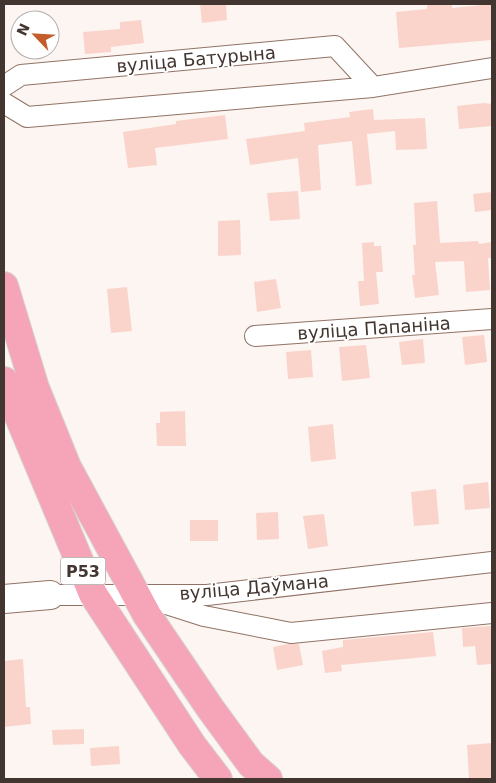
<svg xmlns="http://www.w3.org/2000/svg" width="496" height="783" font-family="'DejaVu Sans',sans-serif">
  <style>
    .building { fill: #fad4cb }
    .lines { fill: none; stroke-linecap: round; stroke-linejoin: round }
    .street-casing { stroke: #917365; stroke-width: 22 }
    .secondary-casing { stroke: #917365; stroke-width: 30 }
    .primary-casing { stroke: #d6d3d1; stroke-width: 30 }
    .street { stroke: #fff; stroke-width: 20 }
    .secondary { stroke: #fff; stroke-width: 28 }
    .primary { stroke: #f6a4b8; stroke-width: 28 }
    .labels { text-anchor: middle; dominant-baseline: central; stroke-width: 4; stroke-linejoin: round; paint-order: stroke }
    .shield { fill: #fff; stroke: #7b726e; stroke-width: 1 }
    .shield-label { font-size: 16px; font-weight: bold; fill: #433630 }
    .street-label { font-size: 18px; fill: #433630; stroke: #fff }
  </style>
  <rect width="100%" height="100%" fill="#fcf5f2"/>
  <path class="building" d="M 200,4 L 226,4 L 227,20 L 202,23 Z
    M 427,4 L 452,4 L 452,8 L 492,4 L 492,40 L 399,48 L 396,12 L 427,9 Z
    M 141,20 L 144,43 L 111,47 L 111,52 L 85,54 L 83,32 L 120,29 L 120,22 Z
    M 484,103 L 492,104 L 492,126 L 459,129 L 457,106 Z
    M 373,109 L 374,120 L 425,118 L 427,149 L 396,150 L 395,131 L 367,134 L 372,184 L 356,186 L 352,141 L 318,145 L 321,190 L 301,192 L 298,158 L 250,165 L 246,139 L 305,131 L 304,123 L 350,117 L 349,112 Z
    M 225,115 L 228,139 L 155,148 L 157,165 L 128,168 L 123,132 L 176,124 L 176,121 Z
    M 298,191 L 300,219 L 270,221 L 267,193 Z
    M 492,192 L 492,210 L 475,212 L 473,194 Z
    M 437,201 L 440,243 L 478,241 L 479,244 L 492,242 L 492,258 L 488,258 L 490,290 L 466,292 L 464,261 L 435,262 L 439,295 L 415,298 L 412,275 L 415,275 L 413,245 L 416,245 L 414,203 Z
    M 240,220 L 241,255 L 218,256 L 218,221 Z
    M 374,242 L 374,246 L 381,246 L 383,272 L 376,272 L 379,304 L 360,306 L 358,281 L 364,281 L 362,243 Z
    M 276,279 L 281,308 L 257,312 L 254,282 Z
    M 127,287 L 132,331 L 111,333 L 107,289 Z
    M 484,335 L 487,362 L 465,365 L 462,337 Z
    M 423,339 L 425,363 L 402,365 L 399,342 Z
    M 366,345 L 370,378 L 342,381 L 339,347 Z
    M 311,350 L 313,377 L 288,379 L 286,352 Z
    M 185,411 L 186,446 L 157,446 L 156,423 L 160,423 L 160,412 Z
    M 333,424 L 336,459 L 311,462 L 308,427 Z
    M 488,482 L 490,508 L 465,510 L 463,485 Z
    M 436,489 L 439,524 L 414,526 L 411,492 Z
    M 278,512 L 279,539 L 257,540 L 256,513 Z
    M 324,514 L 328,546 L 308,549 L 303,516 Z
    M 190,520 L 218,520 L 218,541 L 190,541 Z
    M 491,626 L 492,664 L 477,665 L 475,646 L 463,647 L 462,628 Z
    M 433,632 L 436,656 L 341,665 L 342,671 L 325,673 L 322,651 L 343,647 L 343,640 Z
    M 288,644 L 299,644 L 303,665 L 277,670 L 273,647 Z
    M 23,659 L 26,707 L 30,707 L 31,724 L 4,727 L 4,661 Z
    M 84,729 L 84,744 L 53,745 L 52,730 Z
    M 492,743 L 492,779 L 469,779 L 467,745 Z
    M 119,746 L 120,764 L 91,766 L 90,748 Z"/>
  <g class="lines">
    <g class="street-casing">
      <path id="street" d="M 4,86 L 21,75 L 335,46 L 373,87
        M 4,103 L 27,117 L 373,87 L 492,68
        M 255,336 L 492,319
        M 50,595 L 207,595 L 492,562
        M 157,601 L 204,616 L 291,633 L 492,613"/>
    </g>
    <g class="secondary-casing">
      <path id="secondary" d="M 4,599 L 50,595"/>
    </g>
    <g class="primary-casing">
      <path id="primary" d="M 4,286 L 35,388 L 67,467 L 147,615 L 210,708 L 251,764 L 268,779
        M 4,381 L 93,594 L 192,745 L 218,779"/>
    </g>
    <use href="#street" class="street"/>
    <use href="#secondary" class="secondary"/>
    <use href="#primary" class="primary"/>
  </g>
  <g class="labels">
    <rect class="shield" x="60.5" y="557.5" width="45" height="27" rx="4"/>
    <g class="shield-label">
      <text x="83" y="571">Р53</text>
    </g>
    <g class="street-label">
      <text transform="translate(196 59) rotate(-5)">вуліца Батурына</text>
      <text transform="translate(374 328) rotate(-4)">вуліца Папаніна</text>
      <text transform="translate(254 587) rotate(-5)">вуліца Даўмана</text>
    </g>
  </g>
  <rect width="496" height="783" fill="none" stroke="#433630" stroke-width="10"/>
  <g transform="translate(35 35) rotate(295)"><circle r="24" fill="#ffffff" stroke="#b4afac"/>
  <path d="M0-4L9 19L0 12L-9 19Z" fill="#c35e2b"/>
  <text y="-8" font-size="14" font-weight="bold" text-anchor="middle" fill="#433630">N</text>
  </g>
</svg>
